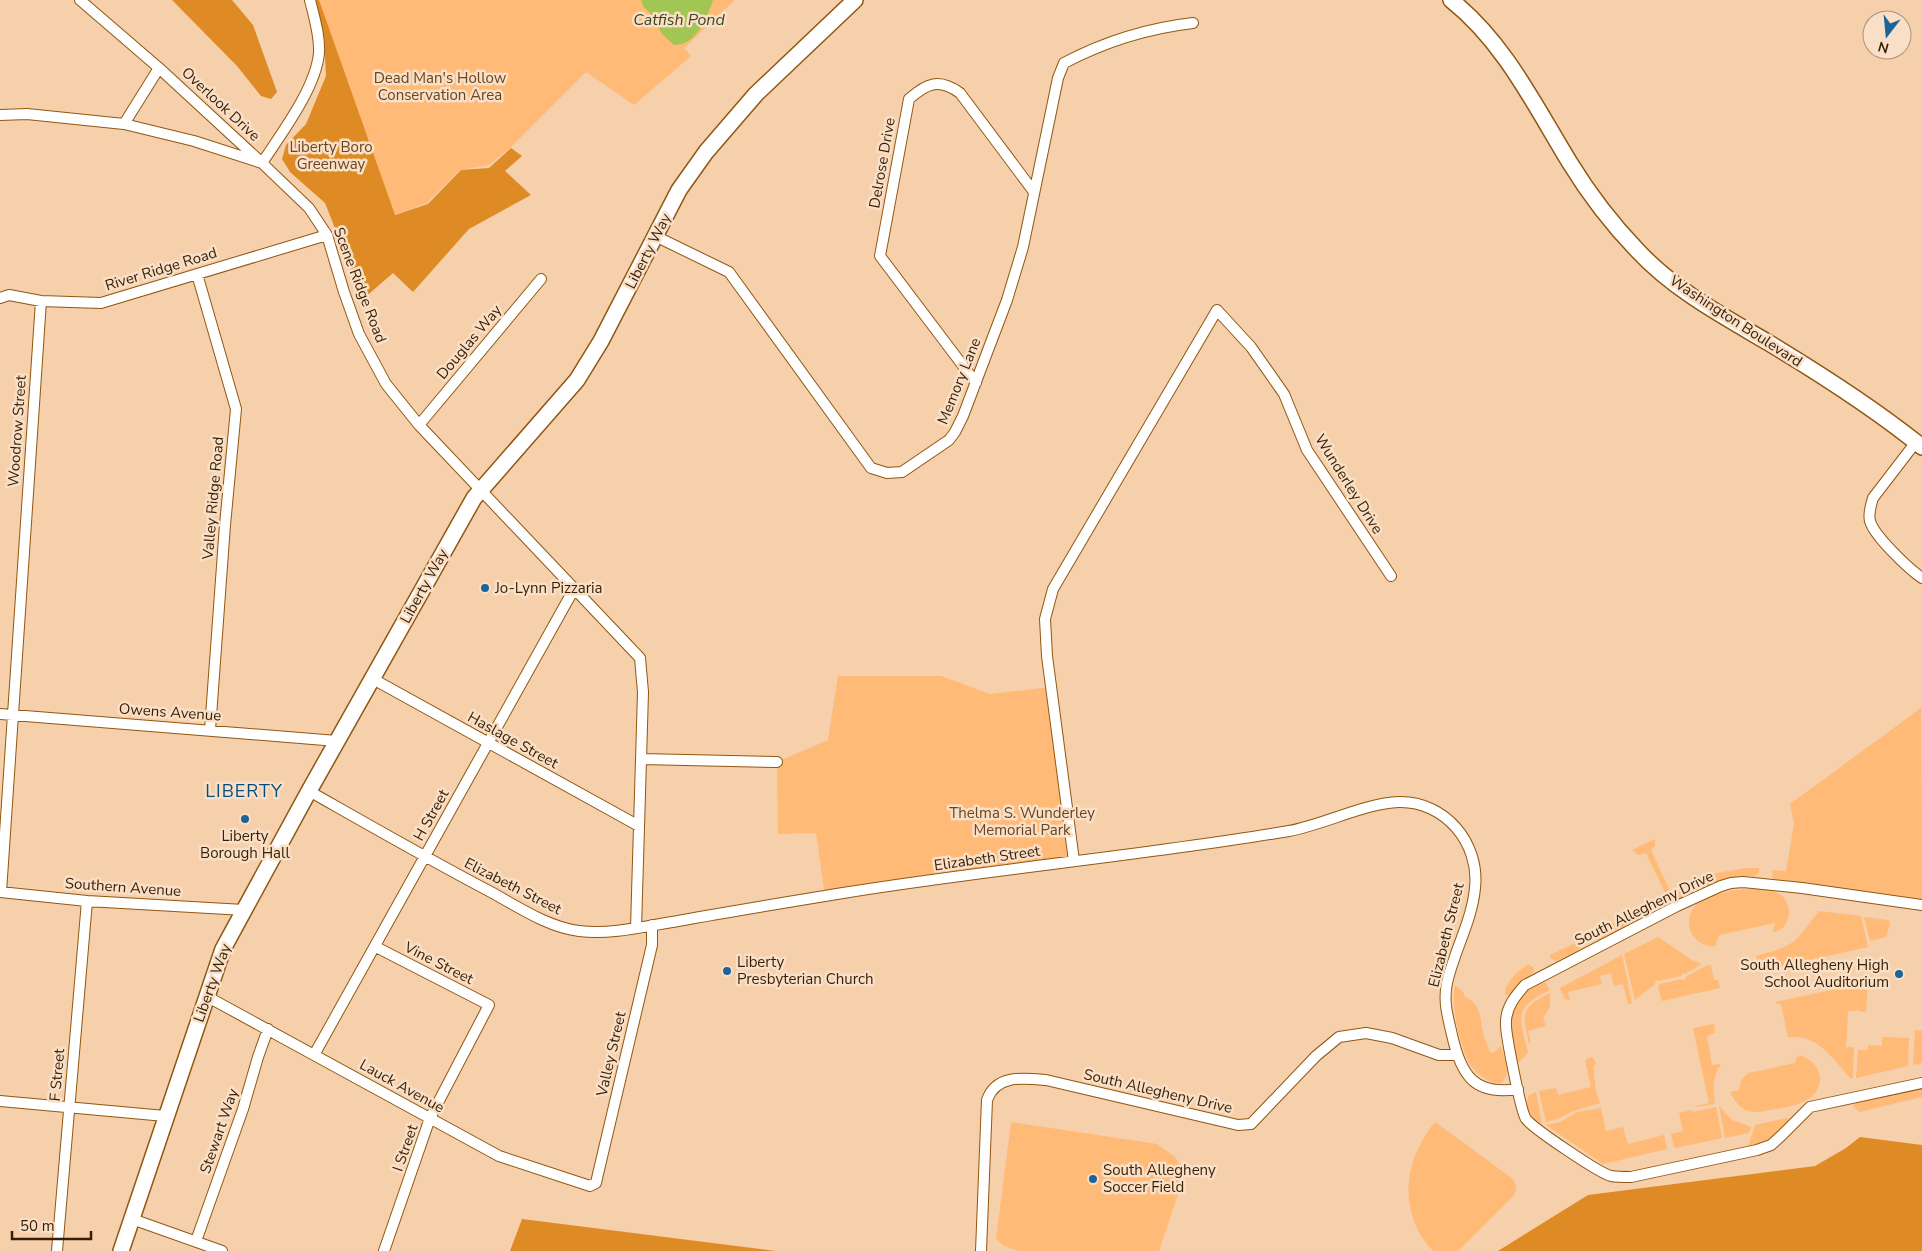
<svg xmlns="http://www.w3.org/2000/svg" width="1922" height="1251" font-family="'Nunito Sans',sans-serif">
  <style>
    .green { fill: #ffba77 }
    .forest { fill: #df8b25 }
    .water { fill: #a1c654 }
    .lines { fill: none; stroke-linecap: round; stroke-linejoin: round }
    .street-casing { stroke: #905712; stroke-width: 12 }
    .secondary-casing { stroke: #905712; stroke-width: 18 }
    .street { stroke: #fff; stroke-width: 10 }
    .secondary { stroke: #fff; stroke-width: 15 }
    .poi-dot { fill: #1b6498; stroke: #fadfc7; stroke-width: 2 }
    .labels { text-anchor: middle; dominant-baseline: central; stroke-width: 5; stroke-linejoin: round; paint-order: stroke }
    .park-label { font-size: 15px; fill: #684520; stroke: #fadfc7 }
    .street-label { font-size: 15px; fill: #371f04; stroke: #fadfc7 }
    .poi-label { font-size: 15px; fill: #371f04; stroke: #fadfc7; text-anchor: start }
    .water-label { font-size: 16px; font-style: italic; fill: #3b4a1c; stroke: #fadfc7 }
    .quarter-label { font-size: 18px; letter-spacing: 1px; fill: #044e7c; stroke: #fadfc7 }
  </style>
  <rect width="100%" height="100%" fill="#f6cfab"/>
  <path class="green" d="M 318,0 L 735,0 L 684,48 L 691,56 L 634,105 L 586,72 L 511,147 L 489,165 L 460,170 L 427,203 L 394,215 Z
    M 838,676 L 941,676 L 990,694 L 1051,687 L 1074,861 L 825,896 L 816,833 L 778,834 L 777,762 L 828,740 Z
    M 1921,707 L 1922,899 L 1774,879 L 1772,877 L 1773,870 L 1786,871 L 1794,824 L 1790,804 L 1917,711 Z
    M 1655,839 L 1655,845 L 1651,850 L 1671,894 L 1683,888 L 1685,892 L 1683,897 C 1676,901 1668,907 1662,899 L 1667,897 L 1646,853 L 1638,855 L 1632,850 Z
    M 1746,868 L 1759,868 L 1759,872 L 1755,876 C 1740,877 1725,877 1711,884 C 1705,886 1702,889 1696,887 L 1695,882 L 1717,873 Z
    M 1746,889 C 1757,889 1769,888 1778,893 C 1794,901 1792,930 1773,932 L 1775,923 L 1719,935 L 1715,946 C 1695,948 1682,926 1693,909 C 1701,895 1732,890 1746,889 Z
    M 1648,905 L 1650,912 C 1643,923 1612,934 1599,941 L 1593,938 L 1590,935 Z
    M 1819,911 L 1861,916 L 1868,947 L 1760,971 L 1756,956 C 1796,946 1795,942 1819,911 Z
    M 1864,917 L 1889,920 L 1890,923 L 1886,937 L 1870,941 Z
    M 1658,937 L 1692,960 L 1702,964 L 1685,974 L 1683,973 L 1681,976 L 1659,981 L 1656,980 L 1654,985 L 1635,1000 L 1624,954 Z
    M 1580,941 L 1580,948 L 1575,953 L 1556,961 L 1550,958 L 1550,955 Z
    M 1622,955 L 1632,1003 L 1628,1004 L 1623,984 L 1614,986 L 1611,973 L 1600,976 L 1602,984 L 1568,992 L 1570,1000 L 1565,999 L 1560,988 Z
    M 1528,964 L 1534,968 L 1534,972 L 1519,984 L 1510,995 L 1505,995 C 1504,983 1518,971 1528,964 Z
    M 1708,965 L 1711,965 L 1714,980 L 1718,980 L 1720,988 L 1662,1001 L 1658,986 L 1660,984 L 1682,979 L 1684,981 L 1687,976 Z
    M 1541,982 L 1546,983 L 1550,990 C 1512,1008 1520,1017 1528,1053 L 1518,1063 C 1511,1033 1503,996 1541,982 Z
    M 1868,982 L 1866,1012 L 1858,1011 L 1857,1009 L 1856,1011 L 1848,1011 L 1846,1047 L 1854,1047 L 1853,1078 L 1851,1079 C 1833,1059 1818,1034 1788,1037 L 1781,1004 L 1777,1004 L 1776,1002 Z
    M 1455,985 L 1463,992 L 1465,997 C 1481,1004 1480,1017 1483,1032 C 1484,1039 1488,1046 1490,1052 L 1493,1053 L 1501,1046 C 1503,1054 1509,1069 1506,1076 C 1500,1094 1475,1073 1470,1064 C 1459,1044 1451,1006 1455,985 Z
    M 1550,993 L 1550,1007 L 1543,1018 L 1546,1026 L 1528,1031 L 1531,1043 L 1529,1043 C 1522,1013 1520,1008 1550,993 Z
    M 1714,1024 L 1715,1033 L 1707,1036 L 1712,1065 L 1721,1064 C 1712,1077 1713,1089 1715,1104 L 1696,1107 L 1696,1106 L 1709,1103 L 1693,1028 Z
    M 1915,1030 L 1922,1031 L 1922,1063 L 1913,1065 Z
    M 1882,1037 L 1909,1038 L 1908,1066 L 1856,1078 L 1858,1050 L 1868,1050 L 1868,1045 L 1882,1046 Z
    M 1800,1055 C 1810,1059 1819,1065 1820,1078 C 1820,1107 1781,1107 1760,1112 C 1744,1113 1737,1106 1730,1092 L 1739,1090 C 1740,1082 1742,1077 1749,1073 L 1795,1063 L 1796,1058 Z
    M 1591,1057 L 1593,1057 L 1596,1064 L 1593,1066 L 1596,1091 L 1600,1103 L 1573,1111 L 1560,1118 L 1546,1122 L 1539,1091 L 1556,1088 L 1558,1095 L 1591,1087 L 1585,1060 Z
    M 1922,1089 L 1922,1097 L 1859,1112 L 1853,1106 L 1858,1101 Z
    M 1536,1092 L 1542,1124 L 1542,1126 C 1532,1118 1523,1108 1529,1095 Z
    M 1719,1106 L 1732,1120 L 1751,1127 L 1749,1133 L 1725,1138 Z
    M 1716,1107 L 1722,1138 L 1676,1148 L 1674,1147 L 1671,1134 L 1683,1131 L 1679,1113 L 1691,1110 L 1692,1112 Z
    M 1601,1108 L 1606,1131 L 1623,1127 L 1628,1144 L 1664,1135 L 1667,1149 L 1603,1164 L 1546,1125 L 1561,1122 L 1577,1112 Z
    M 1787,1118 L 1790,1121 L 1769,1140 L 1748,1147 L 1755,1125 Z
    M 1011,1122 L 1157,1144 L 1174,1156 L 1184,1170 L 1180,1188 L 1159,1251 L 1019,1251 L 1004,1246 L 996,1239 Z
    M 1435,1122 L 1513,1179 C 1516,1185 1518,1189 1514,1195 L 1458,1251 L 1433,1251 C 1397,1213 1403,1160 1435,1122 Z"/>
  <path class="forest" d="M 172,0 L 232,0 L 253,25 L 277,92 L 271,99 L 261,96 L 237,66 Z
    M 312,0 L 319,0 L 395,215 L 428,204 L 461,170 L 489,168 L 511,148 L 522,156 L 505,171 L 531,195 L 469,229 L 413,292 L 393,273 L 363,299 L 325,203 L 290,172 L 282,159 L 286,145 L 306,124 L 326,76 L 324,36 Z
    M 1860,1137 L 1922,1145 L 1922,1251 L 1498,1251 L 1588,1195 L 1815,1166 L 1846,1148 Z
    M 522,1219 L 776,1251 L 510,1251 Z"/>
  <path class="water" d="M 641,0 L 713,0 C 707,18 697,45 674,45 L 662,34 L 650,13 L 643,6 Z"/>
  <g class="lines">
    <g class="street-casing">
      <path id="street" d="M 80,0 L 159,68 L 262,163 C 281,134 316,88 319,53 C 320,35 314,17 310,0
        M 0,115 L 27,114 L 124,124 L 194,141 L 262,163 L 309,208 L 327,235 L 344,292 L 359,334 L 386,384 L 419,425 L 640,658 L 643,692 L 642,726 L 636,928
        M 124,124 L 159,68
        M 655,236 L 729,272 L 871,468 L 887,473 L 902,472 L 949,440 L 955,432 L 963,416 L 1007,300 L 1023,247 L 1058,78 L 1064,63 C 1104,42 1149,28 1193,23
        M 197,274 L 236,409 L 225,525 L 210,730
        M 0,298 L 9,295 L 41,301 L 101,303 L 327,235
        M 976,383 L 880,256 L 909,99 C 927,83 939,78 960,93 L 1034,192
        M 419,425 L 541,279
        M 1916,442 L 1873,498 C 1871,505 1868,513 1870,521 C 1874,536 1909,569 1922,578
        M 373,679 L 639,826
        M 0,714 L 337,741
        M 641,759 L 777,762
        M 309,791 C 369,825 428,859 489,891 C 517,906 547,927 579,931 C 612,935 646,926 678,921 C 733,911 788,902 843,893 C 991,869 1141,856 1289,831 C 1323,825 1365,803 1399,802 C 1445,801 1480,843 1475,888 C 1472,921 1454,951 1447,983 C 1443,1002 1448,1017 1452,1035 C 1461,1075 1474,1096 1518,1089
        M 1074,861 L 1047,656 L 1045,619 L 1053,589 L 1217,310 L 1251,347 L 1284,394 L 1307,450 L 1391,576
        M 0,892 L 87,901 L 244,910
        M 1,892 L 41,301
        M 1922,905 L 1802,888 L 1743,882 L 1731,883 L 1721,886 L 1677,906 L 1525,985 C 1516,995 1506,1007 1506,1022 C 1505,1033 1521,1112 1526,1119 C 1534,1129 1599,1173 1611,1176 C 1617,1177 1624,1177 1631,1177 L 1757,1150 L 1771,1145 L 1781,1136 L 1810,1107 L 1922,1083
        M 376,947 L 489,1005 L 430,1118 L 384,1251
        M 206,996 L 499,1156 L 590,1186 L 596,1183 L 598,1174 L 652,945 L 652,925
        M 314,1055 L 574,589
        M 0,1101 L 165,1116
        M 132,1219 L 222,1251
        M 196,1241 L 243,1109 L 258,1057 L 268,1029
        M 57,1251 L 87,901
        M 981,1251 L 987,1100 C 996,1074 1024,1078 1046,1080 L 1238,1125 L 1251,1124 L 1316,1056 L 1339,1037 L 1366,1033 L 1392,1038 L 1439,1055 L 1456,1055"/>
    </g>
    <g class="secondary-casing">
      <path id="secondary" d="M 1451,0 C 1505,43 1535,106 1570,163 C 1589,194 1612,224 1637,250 C 1674,290 1723,316 1769,343 C 1822,375 1874,408 1922,447
        M 121,1251 L 223,949 L 309,791 L 474,498 L 577,380 L 601,341 L 679,190 L 706,152 L 756,94 L 855,0"/>
    </g>
    <use href="#street" class="street"/>
    <use href="#secondary" class="secondary"/>
  </g>
  <g class="poi-dot">
    <circle cx="485" cy="588" r="5"/>
    <circle cx="245" cy="819" r="5"/>
    <circle cx="727" cy="971" r="5"/>
    <circle cx="1899" cy="974" r="5"/>
    <circle cx="1093" cy="1179" r="5"/>
  </g>
  <g class="labels">
    <g class="park-label">
      <text x="440" y="78">Dead Man's Hollow<tspan x="440" dy="17">Conservation Area</tspan></text>
      <text x="331" y="147">Liberty Boro<tspan x="331" dy="17">Greenway</tspan></text>
      <text x="1022" y="813">Thelma S. Wunderley<tspan x="1022" dy="17">Memorial Park</tspan></text>
    </g>
    <g class="street-label">
      <text transform="translate(221 104) rotate(43)">Overlook Drive</text>
      <text transform="translate(882 163) rotate(-80)">Delrose Drive</text>
      <text transform="translate(648 251) rotate(-63)">Liberty Way</text>
      <text transform="translate(161 269) rotate(-17)">River Ridge Road</text>
      <text transform="translate(360 285) rotate(69)">Scene Ridge Road</text>
      <text transform="translate(1736 321) rotate(33)">Washington Boulevard</text>
      <text transform="translate(469 342) rotate(-50)">Douglas Way</text>
      <text transform="translate(959 381) rotate(-68)">Memory Lane</text>
      <text transform="translate(17 431) rotate(-86)">Woodrow Street</text>
      <text transform="translate(1349 484) rotate(58)">Wunderley Drive</text>
      <text transform="translate(213 498) rotate(-85)">Valley Ridge Road</text>
      <text transform="translate(424 586) rotate(-61)">Liberty Way</text>
      <text transform="translate(170 712) rotate(4)">Owens Avenue</text>
      <text transform="translate(513 740) rotate(29)">Haslage Street</text>
      <text transform="translate(431 815) rotate(-61)">H Street</text>
      <text transform="translate(987 858) rotate(-8)">Elizabeth Street</text>
      <text transform="translate(513 886) rotate(27)">Elizabeth Street</text>
      <text transform="translate(123 887) rotate(4)">Southern Avenue</text>
      <text transform="translate(1644 908) rotate(-26)">South Allegheny Drive</text>
      <text transform="translate(1446 935) rotate(-76)">Elizabeth Street</text>
      <text transform="translate(439 963) rotate(27)">Vine Street</text>
      <text transform="translate(212 983) rotate(-70)">Liberty Way</text>
      <text transform="translate(611 1054) rotate(-77)">Valley Street</text>
      <text transform="translate(57 1075) rotate(-85)">F Street</text>
      <text transform="translate(402 1086) rotate(29)">Lauck Avenue</text>
      <text transform="translate(1158 1091) rotate(13)">South Allegheny Drive</text>
      <text transform="translate(219 1131) rotate(-71)">Stewart Way</text>
      <text transform="translate(405 1148) rotate(-71)">I Street</text>
    </g>
    <g class="poi-label">
      <text x="495" y="588">Jo-Lynn Pizzaria</text>
      <text x="245" y="836" text-anchor="middle">Liberty<tspan x="245" dy="17">Borough Hall</tspan></text>
      <text x="737" y="962">Liberty<tspan x="737" dy="17">Presbyterian Church</tspan></text>
      <text x="1889" y="965" text-anchor="end">South Allegheny High<tspan x="1889" dy="17">School Auditorium</tspan></text>
      <text x="1103" y="1170">South Allegheny<tspan x="1103" dy="17">Soccer Field</tspan></text>
    </g>
    <g class="water-label">
      <text x="679" y="20">Catfish Pond</text>
    </g>
    <g class="quarter-label">
      <text x="244" y="791">LIBERTY</text>
    </g>
  </g>
  <g transform="translate(1887 35) rotate(196)"><circle r="24" fill="#fadfc7" stroke="#ac9279"/>
  <path d="M0-4L9 19L0 12L-9 19Z" fill="#1b6498"/>
  <text y="-8" font-size="14" font-weight="bold" text-anchor="middle" fill="#371f04">N</text>
  </g>
  <path d="M12 1231v8h79v-8" fill="none" stroke="#371f04" stroke-width="2.5"/>
  <text x="20" y="1231" font-size="15" fill="#371f04" stroke="#fadfc7" stroke-width="4" paint-order="stroke">50 m</text>
</svg>
